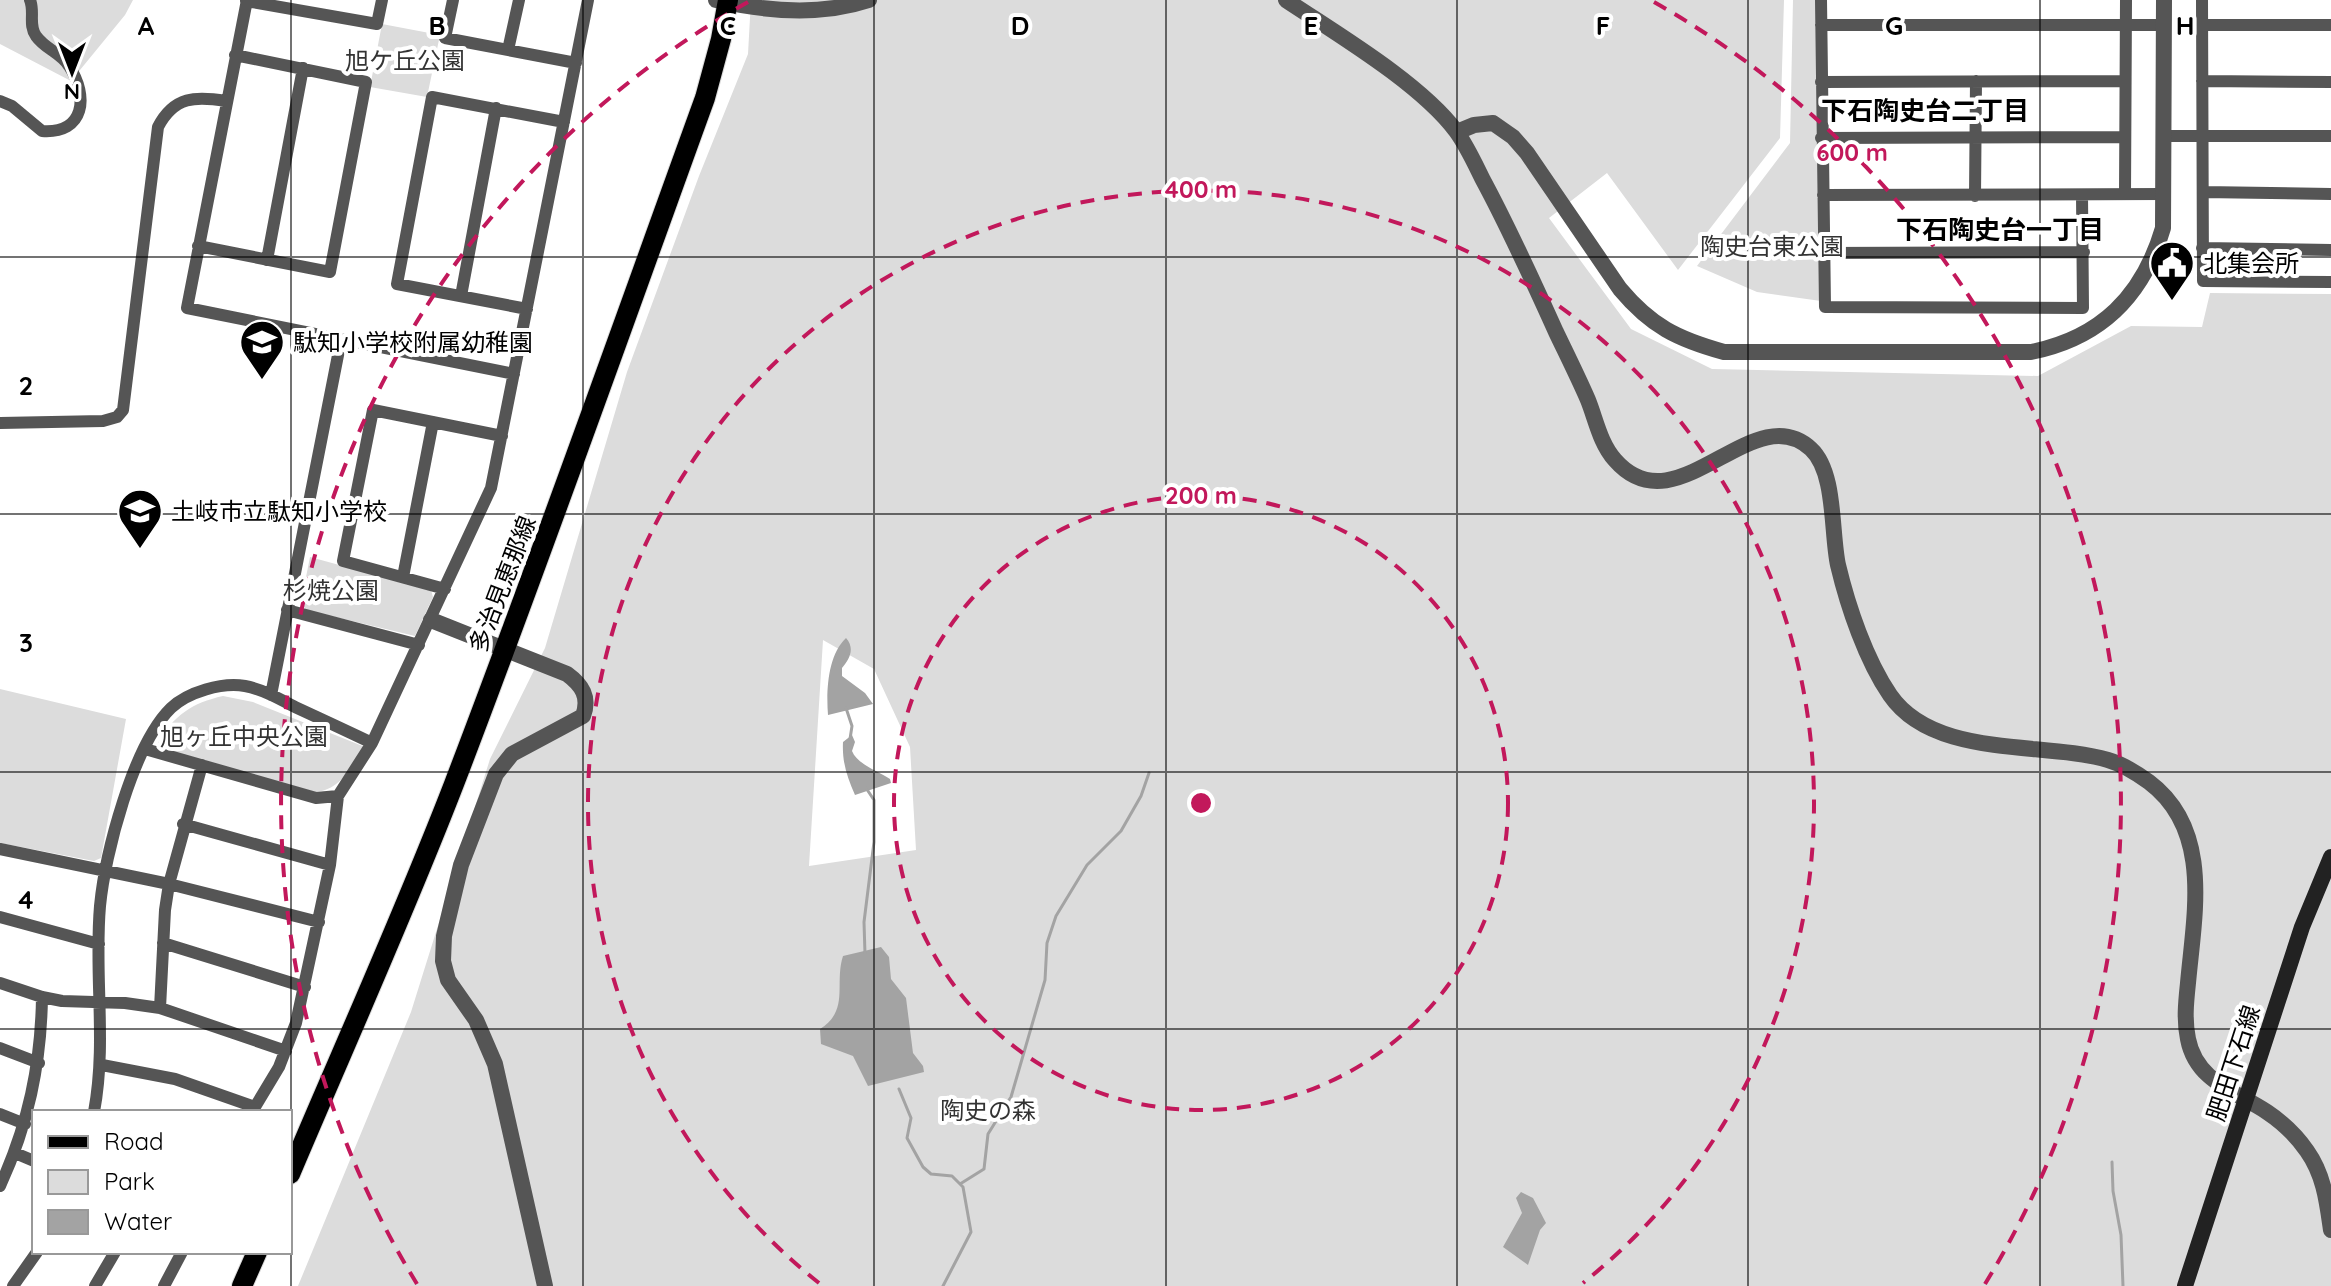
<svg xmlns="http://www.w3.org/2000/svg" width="2331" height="1286" font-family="Quicksand,'Noto Sans JP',sans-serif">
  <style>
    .green { fill: #dcdcdc; fill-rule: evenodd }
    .water { fill: #a3a3a3 }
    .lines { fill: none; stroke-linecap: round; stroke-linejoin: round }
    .stream { stroke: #a3a3a3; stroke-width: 3 }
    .primary-casing { stroke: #dbdbdb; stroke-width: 22 }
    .minor { stroke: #555; stroke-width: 12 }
    .tertiary { stroke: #555; stroke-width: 16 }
    .secondary { stroke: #222; stroke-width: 16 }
    .primary { stroke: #000; stroke-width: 20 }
    .grid { fill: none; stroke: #000; stroke-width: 2; stroke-opacity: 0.55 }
    .ring { fill: none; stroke: #c2185b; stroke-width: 4; stroke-dasharray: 14 10 }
    .labels { text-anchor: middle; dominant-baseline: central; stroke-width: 8; stroke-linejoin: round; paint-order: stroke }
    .park-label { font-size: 24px; fill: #333; stroke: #fff }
    .poi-label { font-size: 24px; fill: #000; stroke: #fff; text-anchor: start }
    .street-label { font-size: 24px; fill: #000; stroke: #fff }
    .neighbourhood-label { font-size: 26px; font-weight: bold; fill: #000; stroke: #fff }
    .grid-label { font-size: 26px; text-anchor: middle; font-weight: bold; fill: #000; stroke: #fff; stroke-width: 8; stroke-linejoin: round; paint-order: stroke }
    .centre { fill: #c2185b; stroke: #fff; stroke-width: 4 }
    .ring-label { font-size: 24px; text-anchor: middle; font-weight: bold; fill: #c2185b; stroke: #fff; stroke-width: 8; stroke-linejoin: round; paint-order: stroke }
  </style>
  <rect width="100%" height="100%" fill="#fff"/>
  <path class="green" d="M 0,0 L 133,0 L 125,15 L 71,81 L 0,44 Z
    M 751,0 L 1784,0 L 1780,138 L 1678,270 L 1607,173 L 1549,218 L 1631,329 L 1712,369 L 2038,376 L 2131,326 L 2202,327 L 2210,293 L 2331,294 L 2331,1286 L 298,1286 L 411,1012 L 490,759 L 545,648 L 627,372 L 699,176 L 748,54 ZM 823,640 L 874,669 L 910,747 L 916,850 L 809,866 Z
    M 1793,0 L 1818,0 L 1821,301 L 1757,292 L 1697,266 L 1790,143 Z
    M 382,24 L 440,35 L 427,97 L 370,87 Z
    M 310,557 L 431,590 L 433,597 L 415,636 L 306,610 L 301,602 Z
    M 0,689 L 126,719 L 101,858 L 94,861 L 0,843 Z
    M 223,696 L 253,702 L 365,747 C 351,767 341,790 315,792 L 160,749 L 158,743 C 174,715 192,703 223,696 Z"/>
  <path class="water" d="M 846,638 C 855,648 850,659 842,668 L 842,676 L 865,693 L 873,704 L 828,715 C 826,690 828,655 846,638 Z
    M 852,735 L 855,742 L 852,751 C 857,764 878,771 890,779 L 891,783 L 855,795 C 847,777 842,762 843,742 Z
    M 881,947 L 889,957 L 891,979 L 906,998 L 913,1053 L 923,1066 L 924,1072 L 868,1086 L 853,1056 L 821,1044 L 820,1029 C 850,1010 834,984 843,956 Z
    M 1521,1192 L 1533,1198 L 1546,1223 L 1540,1230 L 1528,1265 L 1503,1247 L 1522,1213 L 1516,1198 Z"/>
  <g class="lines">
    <path class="stream" d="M 846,708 L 852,726 L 850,739
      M 865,954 L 864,922 L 874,842 L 874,800 L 866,788
      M 899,1089 L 911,1118 L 907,1138 L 923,1167 L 931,1174 L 952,1176 L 963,1187 L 971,1232 L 943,1286
      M 2112,1162 L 2113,1191 L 2121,1235 L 2123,1286
      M 960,1184 L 984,1169 L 988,1134 L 1011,1097 L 1045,980 L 1047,943 L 1056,916 L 1087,865 L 1121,831 L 1141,796 L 1149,773"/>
    <g class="primary-casing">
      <path id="primary" d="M 290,1174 C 345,1044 403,916 454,784 C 541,557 622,327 705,98 L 721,39 L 728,0
        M 242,1286 L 257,1252"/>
    </g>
    <path class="minor" d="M 247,0 L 187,308 L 514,374
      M 453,0 L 445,38 L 576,63
      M 1821,0 L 1825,307 L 2083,308 L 2082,195
      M 2202,0 L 2203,281 L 2331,282
      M 246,1 L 377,24 L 382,0
      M 1821,25 L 2164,25
      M 2202,25 L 2331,25
      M 508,50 L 519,0
      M 2202,81 L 2331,82
      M 1821,82 L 2125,81
      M 0,101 L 12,106 L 42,131 C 85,134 89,96 69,66 C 61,53 45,49 36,36 C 28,25 35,12 30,0
      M 2164,136 L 2331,136
      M 1821,138 L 2125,137
      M 2203,192 L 2331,194
      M 2125,194 L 2126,0
      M 1823,195 L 2163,194
      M 1975,196 L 1976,81
      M 198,246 L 330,272 L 366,82 L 235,55
      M 2202,248 L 2331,250
      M 1823,253 L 2084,252
      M 267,260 L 303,68
      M 461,296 L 496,108
      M 527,309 L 397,284 L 432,97 L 564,122
      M 0,423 L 103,421 L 117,417 L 123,410 L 158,127 C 174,96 196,96 226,101
      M 403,577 L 433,422
      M 445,589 L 343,561 L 373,410 L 502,436
      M 287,610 L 419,645
      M 271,695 L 341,340
      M 145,749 L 316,798 L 338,796
      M 183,824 L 330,865
      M 0,849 L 169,884 L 319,922
      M 0,917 L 99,944
      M 163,943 L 305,987
      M 0,983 L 42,997 L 62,1001 L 125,1003 L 160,1008 L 286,1051
      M 160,1008 L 165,910 L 169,884 L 202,765
      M 0,1048 L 39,1063
      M 102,1065 L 175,1079 L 255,1107
      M 94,1112 C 107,1043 94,975 100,906 C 105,854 133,745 171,708 C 188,692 222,682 245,686 C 262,689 280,699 295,707 C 321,719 347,731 372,743
      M 252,1112 L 279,1067 L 296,1023 L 330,865 L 338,796 L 372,743 L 491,488 L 588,0
      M 0,1114 L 25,1124
      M 15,1153 L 34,1161
      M 0,1186 C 28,1125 41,1065 42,997
      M 13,1286 L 37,1252
      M 95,1286 L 115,1252
      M 164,1286 L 182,1252"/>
    <path class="tertiary" d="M 716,0 C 764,11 821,16 869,0
      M 1286,0 C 1337,34 1420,83 1456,131 C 1467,146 1475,164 1483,180 C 1510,230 1533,281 1556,332 C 1567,355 1578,377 1588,400 C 1596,420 1600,443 1615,460 C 1677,531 1753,395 1811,449 C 1836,472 1831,533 1838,565 C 1848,607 1866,660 1890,695 C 1934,759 2042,741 2108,760 C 2122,764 2138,774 2149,782 C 2213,830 2194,915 2188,983 C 2186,1002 2184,1020 2188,1039 C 2196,1081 2235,1091 2267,1112 C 2282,1122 2296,1135 2307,1151 C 2324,1175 2327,1202 2331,1230
      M 1457,132 L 1474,125 L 1493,123 L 1513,137 L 1527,153 L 1620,289 C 1651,326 1677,339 1724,352 L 2031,352 C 2101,338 2143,296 2163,228 L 2164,0
      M 431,620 L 567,674 C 582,685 590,697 583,716 L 512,754 L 496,774 L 461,865 L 444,936 L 443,961 L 448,980 L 476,1020 L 495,1064 L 545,1286"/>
    <path class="secondary" d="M 2185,1286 L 2302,927 L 2331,857"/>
    <use href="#primary" class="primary"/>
  </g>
  <path class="grid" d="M 291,0 L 291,1286M 583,0 L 583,1286M 874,0 L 874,1286M 1166,0 L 1166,1286M 1457,0 L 1457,1286M 1748,0 L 1748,1286M 2040,0 L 2040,1286M 0,257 L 2331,257M 0,514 L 2331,514M 0,772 L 2331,772M 0,1029 L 2331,1029"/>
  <g class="ring">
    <circle cx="1201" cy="803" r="307"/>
    <path d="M819 1283A613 613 0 1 1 1583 1283"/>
    <path d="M417 1284A920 920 0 0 1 748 2M1654 2A920 920 0 0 1 1985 1284"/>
  </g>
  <defs>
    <g id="civic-pin" transform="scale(2.3)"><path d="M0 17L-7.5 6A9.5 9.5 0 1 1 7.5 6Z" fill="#000" stroke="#fff"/><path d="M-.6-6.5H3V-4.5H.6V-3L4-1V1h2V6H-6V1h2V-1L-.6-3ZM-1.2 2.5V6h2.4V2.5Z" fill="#fff"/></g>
    <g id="school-pin" transform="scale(2.3)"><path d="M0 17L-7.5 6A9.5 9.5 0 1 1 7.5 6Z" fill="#000" stroke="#fff"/><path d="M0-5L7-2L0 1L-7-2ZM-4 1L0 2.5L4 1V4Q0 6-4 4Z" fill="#fff"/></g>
  </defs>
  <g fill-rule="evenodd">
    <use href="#civic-pin" x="2172" y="263"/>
    <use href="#school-pin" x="262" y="342"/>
    <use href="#school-pin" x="140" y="511"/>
  </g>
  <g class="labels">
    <g class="park-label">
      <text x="405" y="60">旭ケ丘公園</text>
      <text x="1772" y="246">陶史台東公園</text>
      <text x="331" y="590">杉焼公園</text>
      <text x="244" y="736">旭ヶ丘中央公園</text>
      <text x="988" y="1110">陶史の森</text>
    </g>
    <g class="poi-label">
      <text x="2203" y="263">北集会所</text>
      <text x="293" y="342">駄知小学校附属幼稚園</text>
      <text x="171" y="511">土岐市立駄知小学校</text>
    </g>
    <g class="street-label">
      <text transform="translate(502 584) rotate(-69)">多治見恵那線</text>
      <text transform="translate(2233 1063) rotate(-72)">肥田下石線</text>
    </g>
    <g class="neighbourhood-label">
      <text x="1925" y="110">下石陶史台二丁目</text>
      <text x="2000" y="229">下石陶史台一丁目</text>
    </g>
  </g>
  <g class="grid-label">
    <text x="146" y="35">A</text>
    <text x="437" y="35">B</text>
    <text x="728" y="35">C</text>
    <text x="1020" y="35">D</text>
    <text x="1311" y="35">E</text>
    <text x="1603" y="35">F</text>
    <text x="1894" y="35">G</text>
    <text x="2185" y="35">H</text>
    <text x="26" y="395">2</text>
    <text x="26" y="652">3</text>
    <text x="26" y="909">4</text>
  </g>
  <circle cx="1201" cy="803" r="12" class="centre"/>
  <g class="ring-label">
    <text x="1852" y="161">600 m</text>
    <text x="1201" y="198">400 m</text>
    <text x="1201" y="504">200 m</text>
  </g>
  <rect x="32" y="1110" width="260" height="144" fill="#ffffff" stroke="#999999" stroke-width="2"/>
  <rect x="48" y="1136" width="40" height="12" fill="#000000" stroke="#999999" stroke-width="2"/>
  <text x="104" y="1150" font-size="24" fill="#000000">Road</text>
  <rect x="48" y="1170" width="40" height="24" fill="#dcdcdc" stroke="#999999" stroke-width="2"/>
  <text x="104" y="1190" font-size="24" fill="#000000">Park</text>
  <rect x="48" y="1210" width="40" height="24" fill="#a3a3a3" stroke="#999999" stroke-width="2"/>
  <text x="104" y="1230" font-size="24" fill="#000000">Water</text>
  <g transform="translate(72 72) rotate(180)" stroke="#ffffff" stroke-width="6" paint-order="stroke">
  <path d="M0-6L14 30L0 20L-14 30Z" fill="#000000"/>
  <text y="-12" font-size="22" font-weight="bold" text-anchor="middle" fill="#000000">N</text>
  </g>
</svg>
